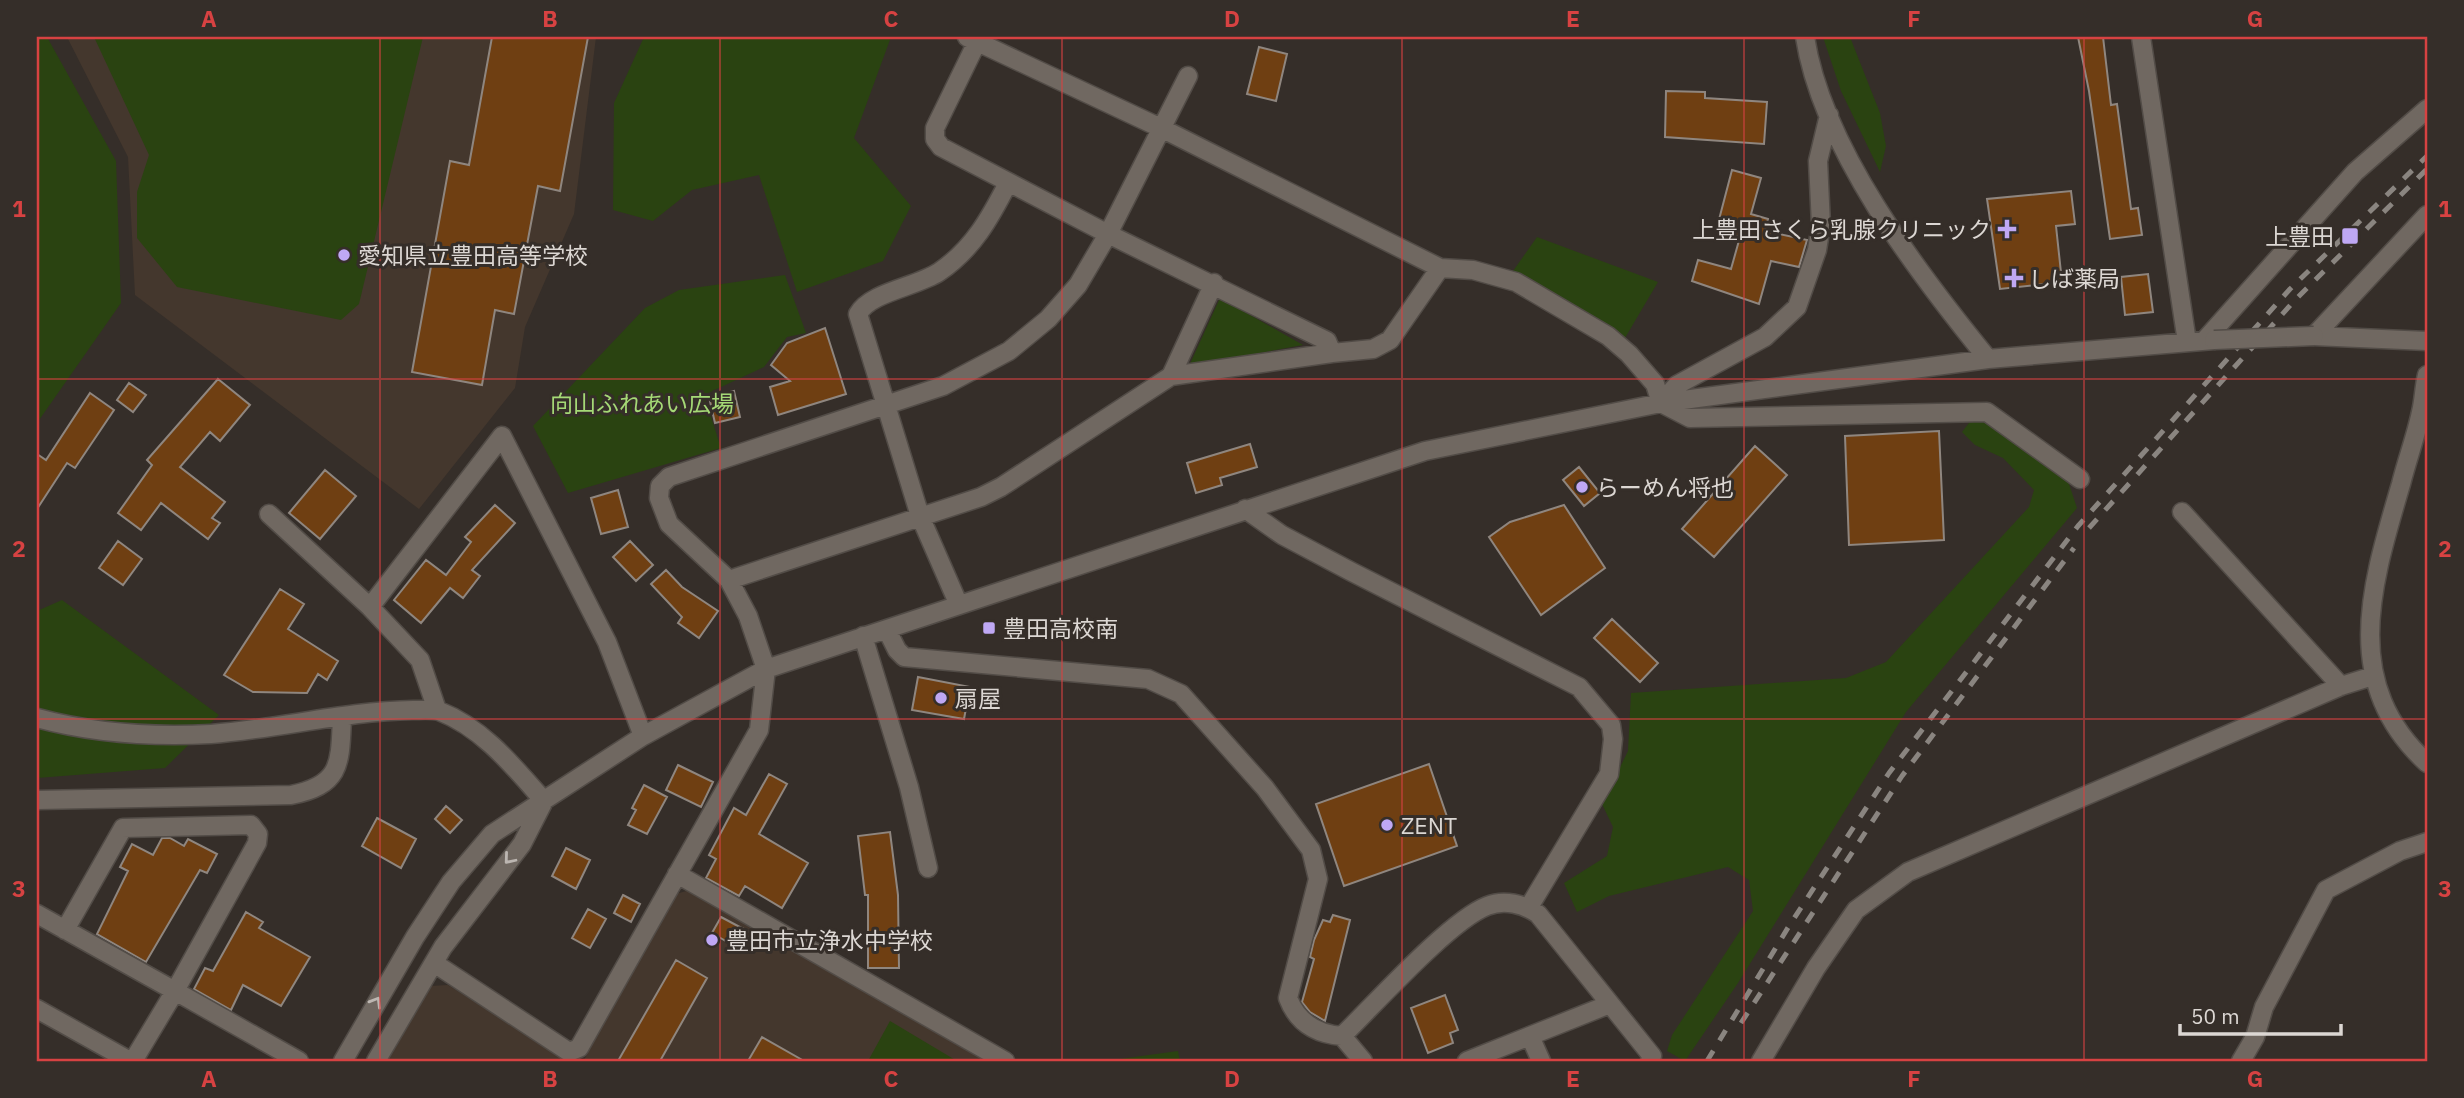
<svg xmlns="http://www.w3.org/2000/svg" width="2464" height="1098" font-family="'IBM Plex Sans','Noto Sans JP',sans-serif">
  <style>
    .built { fill: #44372d }
    .green { fill: #2a4311 }
    .building { fill: #6f3f12; stroke: #8f867f; stroke-width: 2 }
    .lines { fill: none; stroke-linecap: round; stroke-linejoin: round }
    .minor-casing { stroke: #524c47; stroke-width: 21 }
    .minor { stroke: #706861; stroke-width: 18 }
    .rail { stroke: #8a8580; stroke-width: 5; stroke-dasharray: 12 12; stroke-linecap: butt }
    .minor-bridge-casing { stroke: #524c47; stroke-width: 21; stroke-linecap: butt }
    .minor-bridge { stroke: #706861; stroke-width: 18 }
    .oneway { stroke: #bcb6b1 }
    .grid { fill: none; stroke: #d74242; stroke-width: 2; stroke-opacity: 0.55 }
    .poi-dot { fill: #bfa8f4; stroke: #352e29; stroke-width: 2.5 }
    .labels { text-anchor: middle; dominant-baseline: central; stroke-width: 6; stroke-linejoin: round; paint-order: stroke }
    .poi-label { font-size: 23px; fill: #dcd7d3; stroke: #352e29; text-anchor: start }
    .park-label { font-size: 23px; fill: #a5d976; stroke: #352e29 }
    .neatline { fill: none; stroke: #d74242; stroke-width: 2.5 }
    .grid-label { font-size: 23px; text-anchor: middle; font-weight: bold; fill: #d74242 }
  </style>
  <rect width="100%" height="100%" fill="#352e29"/>
  <path class="built" d="M 67,37 L 596,37 L 574,214 L 525,327 L 515,388 L 419,509 L 135,295 L 128,157 Z
    M 690,890 L 985,1061 L 388,1061 L 431,986 L 448,985 L 567,1060 L 584,1060 L 672,895 Z"/>
  <path class="green" d="M 37,37 L 47,37 L 116,161 L 121,303 L 37,423 Z
    M 94,37 L 423,37 L 359,304 L 341,320 L 177,287 L 137,238 L 137,192 L 149,155 Z
    M 644,37 L 891,37 L 854,138 L 911,206 L 883,261 L 797,292 L 759,175 L 692,190 L 653,221 L 613,210 L 614,103 Z
    M 1823,37 L 1850,37 L 1880,113 L 1886,146 L 1880,172 L 1841,91 Z
    M 1537,237 L 1658,282 L 1625,338 L 1513,271 Z
    M 785,275 L 806,333 L 787,337 L 764,367 L 704,395 L 721,448 L 568,493 L 533,426 L 645,308 L 679,290 Z
    M 1220,298 L 1303,345 L 1189,366 Z
    M 1972,419 L 1991,425 L 2068,481 L 2077,508 L 1906,712 L 1738,983 L 1685,1061 L 1667,1051 L 1672,1035 L 1753,911 L 1749,880 L 1728,867 L 1609,896 L 1577,912 L 1564,883 L 1607,856 L 1613,827 L 1602,804 L 1628,751 L 1631,693 L 1846,678 L 1886,662 L 2029,507 L 2034,490 L 2003,458 L 1975,445 L 1962,432 Z
    M 62,600 L 219,715 L 165,768 L 37,778 L 37,611 Z
    M 890,1021 L 957,1061 L 868,1061 Z
    M 1178,1051 L 1180,1061 L 1105,1061 Z"/>
  <path class="building" d="M 492,37 L 588,37 L 560,191 L 538,186 L 514,314 L 495,310 L 482,385 L 412,372 L 450,161 L 469,165 Z
    M 2078,37 L 2103,37 L 2111,105 L 2117,104 L 2131,209 L 2138,208 L 2142,235 L 2110,239 L 2089,91 Z
    M 1259,47 L 1287,54 L 1276,101 L 1247,94 Z
    M 1666,91 L 1705,92 L 1705,98 L 1767,102 L 1764,144 L 1665,137 Z
    M 1732,170 L 1761,178 L 1751,214 L 1768,219 L 1765,231 L 1807,240 L 1799,267 L 1771,261 L 1759,304 L 1692,281 L 1698,260 L 1731,269 L 1740,237 L 1716,231 Z
    M 2071,191 L 2075,224 L 2056,226 L 2062,282 L 2000,289 L 1987,199 Z
    M 2148,274 L 2153,312 L 2125,315 L 2121,277 Z
    M 825,328 L 846,394 L 778,415 L 770,387 L 790,381 L 771,365 L 787,343 Z
    M 218,379 L 250,405 L 220,441 L 210,432 L 180,467 L 225,502 L 212,518 L 220,523 L 208,539 L 161,503 L 141,530 L 118,513 L 152,465 L 147,460 Z
    M 129,383 L 146,395 L 133,412 L 117,400 Z
    M 734,391 L 740,417 L 715,423 L 709,397 Z
    M 90,393 L 114,410 L 75,468 L 67,463 L 37,509 L 37,454 L 46,460 Z
    M 1939,431 L 1944,540 L 1849,545 L 1845,436 Z
    M 1250,444 L 1257,467 L 1220,478 L 1222,485 L 1196,493 L 1187,463 Z
    M 1755,446 L 1787,475 L 1714,557 L 1682,529 Z
    M 1579,467 L 1600,493 L 1584,506 L 1563,480 Z
    M 325,470 L 356,496 L 320,539 L 289,513 Z
    M 618,490 L 628,527 L 601,534 L 591,498 Z
    M 495,505 L 515,523 L 472,570 L 480,576 L 463,598 L 450,588 L 421,623 L 394,600 L 426,560 L 446,575 L 471,542 L 465,537 Z
    M 1564,505 L 1605,568 L 1541,615 L 1489,537 L 1510,522 Z
    M 118,541 L 142,559 L 123,585 L 99,568 Z
    M 630,541 L 653,565 L 636,581 L 613,557 Z
    M 666,570 L 682,587 L 718,611 L 699,638 L 678,623 L 682,617 L 651,584 Z
    M 280,589 L 304,604 L 288,629 L 338,661 L 327,680 L 318,674 L 307,693 L 253,692 L 224,675 Z
    M 1612,619 L 1658,663 L 1640,682 L 1594,638 Z
    M 918,677 L 970,687 L 964,719 L 912,710 Z
    M 1429,764 L 1457,846 L 1344,886 L 1316,804 Z
    M 678,765 L 713,782 L 701,807 L 666,790 Z
    M 769,774 L 787,784 L 759,834 L 808,863 L 782,908 L 745,886 L 739,896 L 706,878 L 716,859 L 709,855 L 734,808 L 746,815 Z
    M 644,785 L 667,797 L 647,834 L 628,825 L 636,810 L 632,808 Z
    M 446,806 L 462,820 L 450,833 L 435,819 Z
    M 377,818 L 416,839 L 401,868 L 362,846 Z
    M 890,832 L 898,895 L 899,968 L 868,968 L 868,895 L 865,895 L 858,836 Z
    M 162,838 L 170,838 L 184,846 L 188,839 L 217,854 L 207,873 L 200,870 L 146,962 L 97,934 L 128,871 L 120,867 L 132,844 L 153,855 Z
    M 566,848 L 590,860 L 576,889 L 552,876 Z
    M 623,895 L 640,904 L 631,922 L 614,913 Z
    M 588,909 L 606,919 L 590,948 L 572,938 Z
    M 246,912 L 263,922 L 259,928 L 310,957 L 281,1006 L 243,985 L 231,1010 L 194,989 L 205,968 L 213,971 Z
    M 1333,915 L 1350,920 L 1325,1021 L 1310,1012 L 1302,1002 L 1314,959 L 1310,957 L 1314,940 L 1323,920 L 1330,922 Z
    M 721,917 L 751,933 L 741,950 L 712,933 Z
    M 676,960 L 707,978 L 660,1061 L 618,1061 Z
    M 1445,995 L 1458,1030 L 1450,1033 L 1453,1043 L 1428,1053 L 1411,1008 Z
    M 762,1037 L 804,1061 L 748,1061 Z"/>
  <g class="lines">
    <g class="minor-casing">
      <path id="minor" d="M 967,37 L 1163,129 L 1440,268 L 1473,270 L 1516,282 L 1608,336 L 1629,354 L 1655,384 L 1661,403 L 1690,418 L 1987,412 L 2080,479
        M 1805,37 C 1822,148 1918,273 1988,359
        M 2141,37 L 2187,342
        M 977,42 L 935,128 L 935,139 L 941,147 L 1108,234 L 1327,341 L 1332,353 L 1373,349 L 1390,340 L 1440,268
        M 2314,336 L 2427,215
        M 2314,336 L 2427,341
        M 2204,341 L 2355,172 L 2427,109
        M 2427,375 C 2424,387 2424,400 2421,412 C 2416,436 2407,460 2401,484 C 2372,583 2339,683 2427,763
        M 1171,376 L 1332,353
        M 1661,403 L 1677,385 L 1765,337 L 1797,307 L 1817,250 L 1821,225 L 1818,161 L 1829,115
        M 1245,509 L 1282,535 L 1352,572 L 1579,687 L 1611,725 L 1613,739 L 1609,774 L 1529,907
        M 2182,512 L 2341,686
        M 269,514 L 370,607 L 420,660 L 437,710
        M 729,580 L 981,497 L 1001,487 L 1171,376 L 1214,283
        M 958,603 L 920,516 L 858,314 C 870,292 916,287 939,272 C 973,249 990,218 1008,183
        M 370,607 L 502,436 L 607,642 L 643,736
        M 887,630 L 897,650 L 904,657 L 1148,679 L 1181,694 L 1265,788 L 1311,850 L 1318,879 L 1288,998 C 1297,1022 1316,1034 1342,1036 C 1374,1005 1449,921 1487,906 C 1504,899 1524,904 1538,914 L 1652,1056 L 1650,1061
        M 863,636 L 909,787 L 928,868
        M 37,718 C 92,733 154,737 211,734 C 279,729 345,711 413,710 C 421,710 432,709 439,711 C 483,728 514,767 544,801
        M 37,800 L 291,795 C 342,785 340,763 342,717
        M 677,874 L 1005,1061
        M 37,914 L 175,991 L 257,843 L 258,834 L 251,825 L 123,828 L 65,930
        M 434,963 L 569,1052 L 579,1048 L 759,730 L 766,669 L 748,616 L 729,580 L 669,524 L 659,498 L 660,486 L 669,477 L 943,386 L 1009,351 L 1048,319 L 1078,285 L 1108,234 L 1188,76
        M 37,1009 L 130,1061
        M 1342,1036 L 1363,1061
        M 1530,1036 L 1541,1061
        M 133,1061 L 175,991 L 299,1061
        M 343,1061 L 415,937 L 451,882 L 492,834 L 643,736 L 766,669 L 1425,451 L 1661,403 L 1988,359 L 2214,340
        M 376,1061 L 443,947 L 522,844 L 544,801
        M 1467,1061 L 1610,1004
        M 1761,1061 L 1816,968 L 1856,910 L 1908,872 L 2341,686 L 2373,676
        M 2241,1061 L 2255,1037 L 2264,1007 L 2326,890 L 2400,851 L 2427,842"/>
    </g>
    <use href="#minor" class="minor"/>
    <path class="rail" d="M 2089,528 L 2296,299 L 2427,169
      M 1741,1023 L 1902,776 L 2074,548
      M 1707,1061 L 1789,926 L 1889,773 L 2078,526 L 2290,289 L 2427,156"/>
    <g class="minor-bridge-casing">
      <path id="minor-bridge" d="M 2214,340 L 2314,336"/>
    </g>
    <use href="#minor-bridge" class="minor-bridge"/>
  </g>
  <defs><path id="oneway-chevron" d="M-2-3.5L2.5 0L-2 3.5" fill="none" stroke-width="1.6" stroke-linecap="round" stroke-linejoin="round" transform="scale(1.75)"/></defs>
  <g class="oneway">
    <use href="#oneway-chevron" transform="translate(509 859) rotate(130)"/>
    <use href="#oneway-chevron" transform="translate(376 1002) rotate(-59)"/>
  </g>
  <path class="grid" d="M 380,37 L 380,1061M 720,37 L 720,1061M 1062,37 L 1062,1061M 1402,37 L 1402,1061M 1744,37 L 1744,1061M 2084,37 L 2084,1061M 37,379 L 2427,379M 37,719 L 2427,719"/>
  <g class="poi-dot">
    <path d="M2003.5 218.5h7v7h7v7h-7v7h-7v-7h-7v-7h7z"/>
    <rect x="2341" y="227" width="18" height="18" rx="3.5"/>
    <circle cx="344" cy="255" r="7"/>
    <path d="M2010.5 267.5h7v7h7v7h-7v7h-7v-7h-7v-7h7z"/>
    <circle cx="1582" cy="487" r="7"/>
    <rect x="982" y="621" width="14" height="14" rx="3.5"/>
    <circle cx="941" cy="698" r="7"/>
    <circle cx="1387" cy="825" r="7"/>
    <circle cx="712" cy="940" r="7"/>
  </g>
  <g class="labels">
    <g class="poi-label">
      <text x="1991" y="229" text-anchor="end">上豊田さくら乳腺クリニック</text>
      <text x="2334" y="236" text-anchor="end">上豊田</text>
      <text x="358" y="255">愛知県立豊田高等学校</text>
      <text x="2028" y="278">しば薬局</text>
      <text x="1596" y="487">らーめん将也</text>
      <text x="1003" y="628">豊田高校南</text>
      <text x="955" y="698">扇屋</text>
      <text x="1401" y="825">ZENT</text>
      <text x="726" y="940">豊田市立浄水中学校</text>
    </g>
    <g class="park-label">
      <text x="642" y="403">向山ふれあい広場</text>
    </g>
  </g>
  <rect width="2464" height="1098" fill="none" stroke="#352e29" stroke-width="77"/>
  <path d="M2180 1024v10h161v-10" fill="none" stroke="#dcd7d3" stroke-width="3.5"/>
  <text x="2191" y="1024" font-size="21" fill="#dcd7d3" stroke="#352e29" stroke-width="5" paint-order="stroke">50 m</text>
  <rect x="38" y="38" width="2388" height="1022" class="neatline"/>
  <g class="grid-label">
    <text x="209" y="27">A</text>
    <text x="550" y="27">B</text>
    <text x="891" y="27">C</text>
    <text x="1232" y="27">D</text>
    <text x="1573" y="27">E</text>
    <text x="1914" y="27">F</text>
    <text x="2255" y="27">G</text>
    <text x="19" y="217">1</text>
    <text x="2445" y="217">1</text>
    <text x="19" y="557">2</text>
    <text x="2445" y="557">2</text>
    <text x="19" y="897">3</text>
    <text x="2445" y="897">3</text>
    <text x="209" y="1087">A</text>
    <text x="550" y="1087">B</text>
    <text x="891" y="1087">C</text>
    <text x="1232" y="1087">D</text>
    <text x="1573" y="1087">E</text>
    <text x="1914" y="1087">F</text>
    <text x="2255" y="1087">G</text>
  </g>
</svg>
